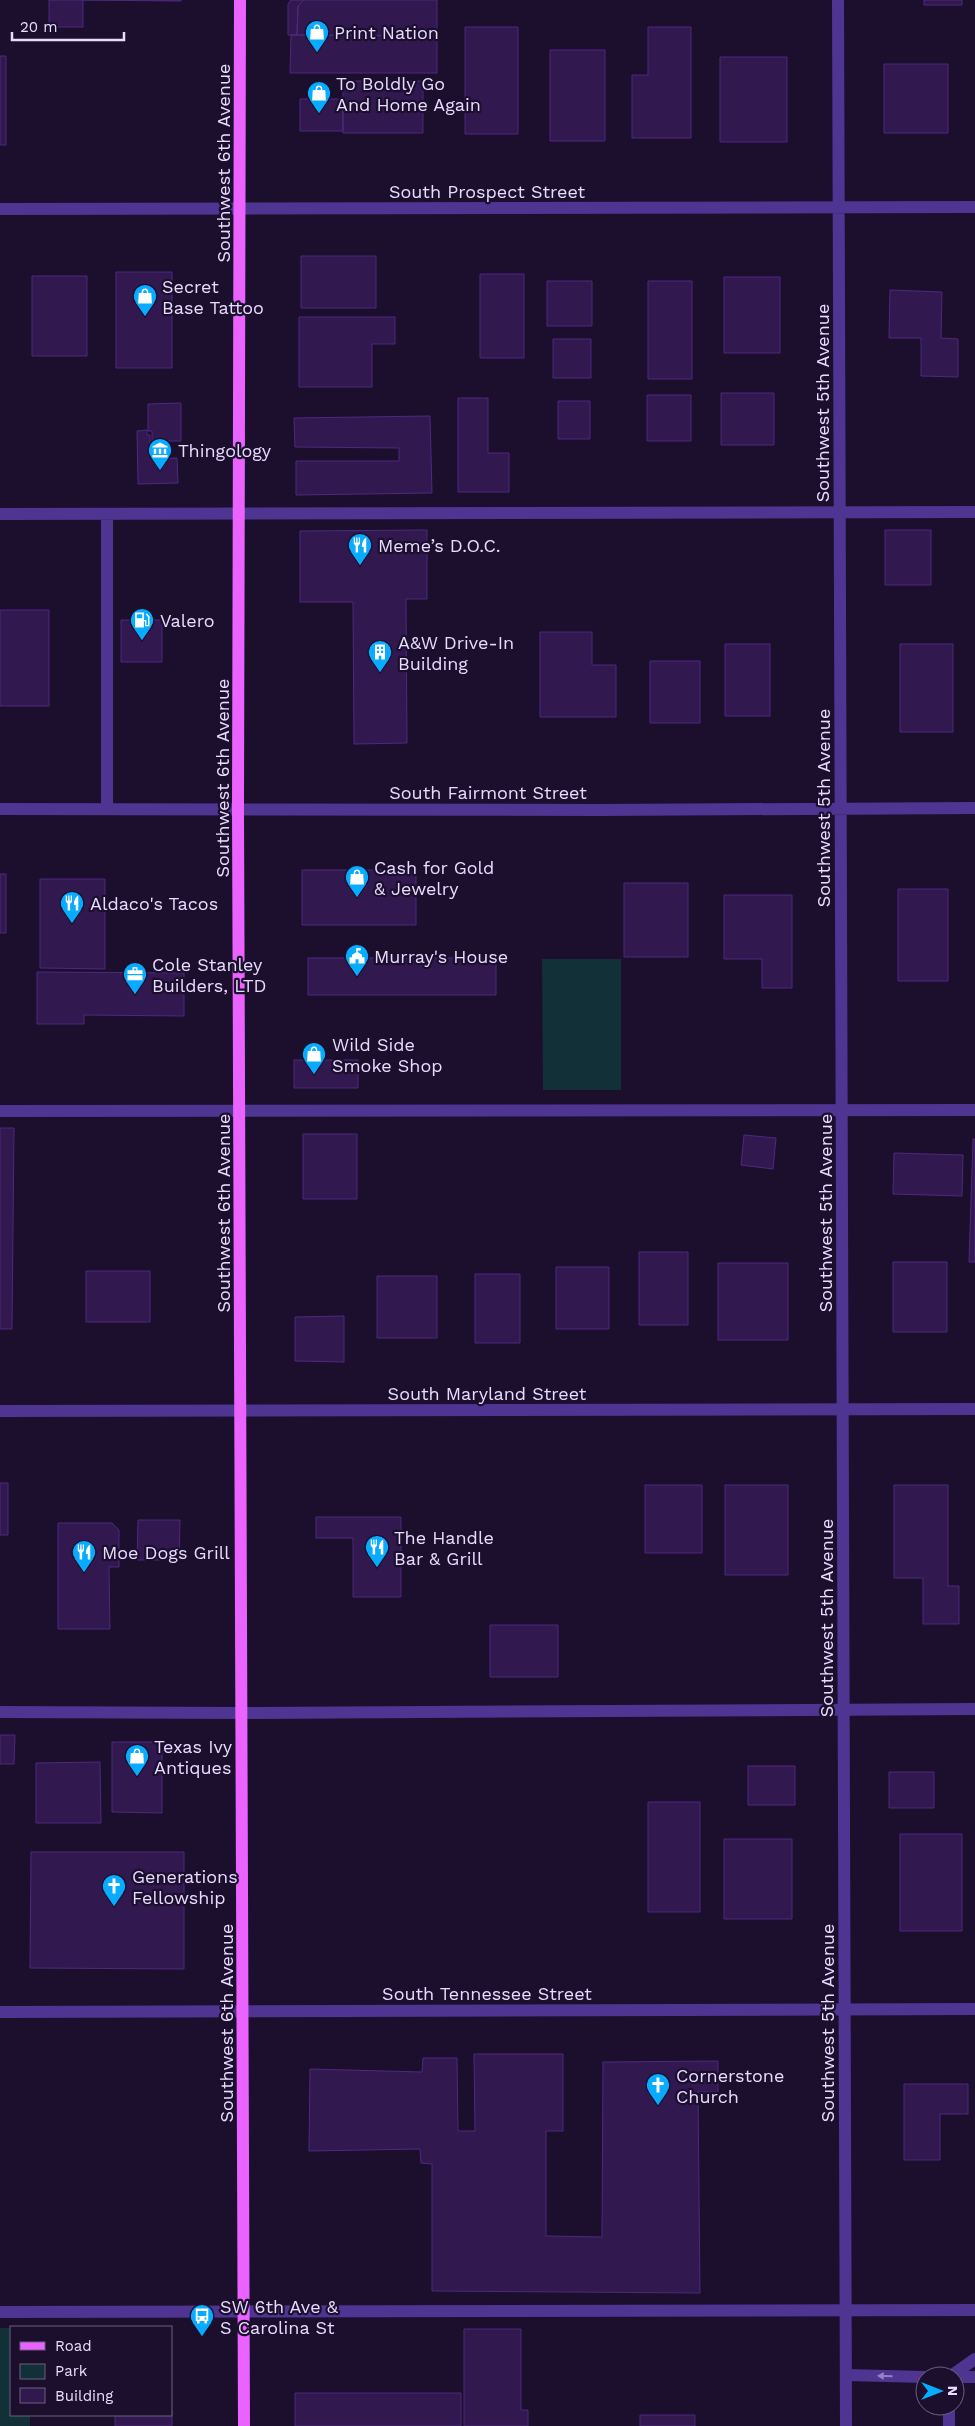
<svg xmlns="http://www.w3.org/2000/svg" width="975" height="2426" font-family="'Work Sans',sans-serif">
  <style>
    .green { fill: #113038 }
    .building { fill: #311950; stroke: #4e297e }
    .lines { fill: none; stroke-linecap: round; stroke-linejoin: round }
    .service { stroke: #4f3591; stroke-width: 12 }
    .minor { stroke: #4f3591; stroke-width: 12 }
    .tertiary { stroke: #4f3591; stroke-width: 12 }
    .primary { stroke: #ea62ff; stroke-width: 12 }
    .oneway { fill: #9480c2 }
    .labels { text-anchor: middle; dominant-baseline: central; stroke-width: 4.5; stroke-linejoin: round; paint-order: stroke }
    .poi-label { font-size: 18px; fill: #e8dbff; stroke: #1b0f2d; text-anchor: start }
    .street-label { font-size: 18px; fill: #e8dbff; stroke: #1b0f2d }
  </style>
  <rect width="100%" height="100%" fill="#1b0f2d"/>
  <path class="green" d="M 542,959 L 621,959 L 621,1090 L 543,1090 Z
    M 0,2328 L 11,2328 L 11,2415 L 30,2415 L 30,2426 L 0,2426 Z"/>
  <path class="building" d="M 49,0 L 181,0 L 181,1 L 83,0 L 83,27 L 49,27 Z
    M 291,0 L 304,0 L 298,6 L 297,35 L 288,35 L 288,4 Z
    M 304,0 L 437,0 L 437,36 L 297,35 L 298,6 Z
    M 924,0 L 962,0 L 962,5 L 924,5 Z
    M 465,27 L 518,27 L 518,134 L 465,134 Z
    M 648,27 L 691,27 L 691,138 L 632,138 L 632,75 L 648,75 Z
    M 291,35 L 437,36 L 437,73 L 290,73 Z
    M 550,50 L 605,50 L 605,141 L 550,141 Z
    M 0,56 L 6,56 L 6,145 L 0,145 Z
    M 720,57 L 787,57 L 787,142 L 720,142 Z
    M 884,64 L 948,64 L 948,133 L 884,133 Z
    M 343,81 L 423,81 L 423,133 L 343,133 Z
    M 300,99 L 343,99 L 343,131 L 300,131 Z
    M 301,256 L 376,256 L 376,308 L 301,308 Z
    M 116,272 L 172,272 L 172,368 L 116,368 Z
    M 480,274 L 524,274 L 524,358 L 480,358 Z
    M 32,276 L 87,276 L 87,356 L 32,356 Z
    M 724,277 L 780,277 L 780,353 L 724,353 Z
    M 547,281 L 592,281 L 592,326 L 547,326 Z
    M 648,281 L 692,281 L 692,379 L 648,379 Z
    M 890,290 L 942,292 L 941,338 L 958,339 L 958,377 L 921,376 L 921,338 L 889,338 Z
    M 299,317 L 395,317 L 395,344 L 372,344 L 372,387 L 299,387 Z
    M 553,339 L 591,339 L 591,378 L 553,378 Z
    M 721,393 L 774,393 L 774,445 L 721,445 Z
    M 647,395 L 691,395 L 691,441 L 647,441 Z
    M 458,398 L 488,398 L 488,453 L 509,453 L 509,492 L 458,492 Z
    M 558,401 L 590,401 L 590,439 L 558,439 Z
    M 181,403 L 181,441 L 152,441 L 152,431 L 148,431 L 148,404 Z
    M 430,416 L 432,493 L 296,495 L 296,461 L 399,461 L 399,448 L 295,447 L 294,418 Z
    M 147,430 L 147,435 L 150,435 L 150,446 L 154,445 L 155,459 L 177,458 L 178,483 L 138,484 L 137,431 Z
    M 427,530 L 427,599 L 406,599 L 407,743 L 354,744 L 353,602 L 300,602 L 300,531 Z
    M 885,530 L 931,530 L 931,585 L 885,585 Z
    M 0,610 L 49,610 L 49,706 L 0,706 Z
    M 121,620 L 162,620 L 162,662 L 121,662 Z
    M 540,632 L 592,632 L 592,665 L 616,665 L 616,717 L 540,717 Z
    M 725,644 L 770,644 L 770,716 L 725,716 Z
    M 900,644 L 953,644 L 953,732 L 900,732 Z
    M 650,661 L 700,661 L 700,723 L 650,723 Z
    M 302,870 L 416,870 L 416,925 L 302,925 Z
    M 0,874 L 6,874 L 6,933 L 0,933 Z
    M 40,879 L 105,879 L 105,969 L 40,968 Z
    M 624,883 L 688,883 L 688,957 L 624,957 Z
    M 898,889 L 948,889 L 948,981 L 898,981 Z
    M 724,895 L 792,895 L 792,988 L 762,988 L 762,959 L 724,959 Z
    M 308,958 L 496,958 L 496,995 L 308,995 Z
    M 37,972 L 184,973 L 184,1016 L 84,1015 L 84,1024 L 37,1024 Z
    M 294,1060 L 358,1060 L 358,1088 L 294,1088 Z
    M 0,1128 L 14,1128 L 12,1329 L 0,1329 Z
    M 303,1134 L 357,1134 L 357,1199 L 303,1199 Z
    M 744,1135 L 776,1138 L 773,1169 L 741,1165 Z
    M 973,1139 L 975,1139 L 975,1262 L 969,1262 Z
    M 894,1153 L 963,1155 L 962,1196 L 893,1194 Z
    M 639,1252 L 688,1252 L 688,1325 L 639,1325 Z
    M 893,1262 L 947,1262 L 947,1332 L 893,1332 Z
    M 718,1263 L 788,1263 L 788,1340 L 718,1340 Z
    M 556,1267 L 609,1267 L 609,1329 L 556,1329 Z
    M 86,1271 L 150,1271 L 150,1322 L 86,1322 Z
    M 475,1274 L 520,1274 L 520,1343 L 475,1343 Z
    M 377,1276 L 437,1276 L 437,1338 L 377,1338 Z
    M 344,1316 L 344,1362 L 295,1361 L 295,1317 Z
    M 0,1483 L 8,1483 L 8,1535 L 0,1535 Z
    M 645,1485 L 702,1485 L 702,1553 L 645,1553 Z
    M 725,1485 L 788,1485 L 788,1575 L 725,1575 Z
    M 894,1485 L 948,1485 L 948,1586 L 959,1586 L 959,1624 L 923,1624 L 923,1578 L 894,1578 Z
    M 316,1517 L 401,1517 L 401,1597 L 353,1597 L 353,1538 L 316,1538 Z
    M 138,1520 L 180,1520 L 179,1560 L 137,1560 Z
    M 58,1523 L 112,1523 L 119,1530 L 119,1567 L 109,1567 L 110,1629 L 58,1629 Z
    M 490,1625 L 558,1625 L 558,1677 L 490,1677 Z
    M 0,1735 L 15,1735 L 14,1764 L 0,1764 Z
    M 112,1742 L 162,1742 L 162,1813 L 112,1812 Z
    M 100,1762 L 101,1823 L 36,1823 L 36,1763 Z
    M 748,1766 L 795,1766 L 795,1805 L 748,1805 Z
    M 889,1772 L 934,1772 L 934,1808 L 889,1808 Z
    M 648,1802 L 700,1802 L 700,1912 L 648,1912 Z
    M 900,1834 L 962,1834 L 962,1931 L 900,1931 Z
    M 724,1839 L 792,1839 L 792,1919 L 724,1919 Z
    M 31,1852 L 184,1852 L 184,1969 L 30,1968 Z
    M 474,2054 L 563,2054 L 563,2131 L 546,2131 L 546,2236 L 602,2237 L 603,2062 L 718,2061 L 718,2092 L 698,2092 L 700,2293 L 432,2291 L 432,2164 L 421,2163 L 420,2149 L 309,2151 L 310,2069 L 422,2072 L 423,2058 L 457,2058 L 458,2131 L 475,2131 Z
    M 904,2084 L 968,2084 L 968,2114 L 940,2114 L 940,2160 L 904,2160 Z
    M 464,2329 L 521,2329 L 521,2410 L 528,2410 L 528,2426 L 464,2426 Z
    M 295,2393 L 461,2393 L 461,2426 L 295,2426 Z
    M 172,2411 L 172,2426 L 115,2426 L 115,2415 L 171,2415 Z
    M 640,2415 L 695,2415 L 695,2426 L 640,2426 Z"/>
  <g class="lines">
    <path class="service" d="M 0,514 L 975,512
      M 107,514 L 107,809
      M 0,1111 L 975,1110
      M 0,1712 L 243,1713 L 975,1709
      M 0,2312 L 975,2310
      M 846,2375 L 925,2377
      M 951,2376 L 975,2359
      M 955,2377 L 975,2377
      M 949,2426 L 949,2406"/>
    <path class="minor" d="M 838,0 L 846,2426
      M 0,209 L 975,207
      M 0,809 L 598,810 L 975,808
      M 0,2012 L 975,2009"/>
    <path class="tertiary" d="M 0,1411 L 975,1409"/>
    <path class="primary" d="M 240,0 L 238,809 L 244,2426"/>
  </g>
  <defs><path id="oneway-solid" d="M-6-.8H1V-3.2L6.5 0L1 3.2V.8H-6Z" transform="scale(1.25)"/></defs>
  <use class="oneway" href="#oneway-solid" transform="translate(885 2376) rotate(-179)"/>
  <defs>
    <g id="shop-pin" transform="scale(1.25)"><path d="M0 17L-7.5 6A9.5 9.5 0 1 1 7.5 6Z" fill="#07abff" stroke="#1b0f2d"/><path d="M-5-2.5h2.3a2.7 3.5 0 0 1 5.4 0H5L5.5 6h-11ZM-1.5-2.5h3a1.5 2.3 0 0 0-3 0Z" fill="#fff"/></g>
    <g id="museum-pin" transform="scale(1.25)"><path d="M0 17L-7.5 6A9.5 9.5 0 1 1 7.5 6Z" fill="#07abff" stroke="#1b0f2d"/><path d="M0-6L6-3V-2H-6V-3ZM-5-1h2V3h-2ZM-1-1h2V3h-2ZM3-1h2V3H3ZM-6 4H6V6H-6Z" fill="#fff"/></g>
    <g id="restaurant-pin" transform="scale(1.25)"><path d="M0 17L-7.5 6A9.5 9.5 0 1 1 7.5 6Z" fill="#07abff" stroke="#1b0f2d"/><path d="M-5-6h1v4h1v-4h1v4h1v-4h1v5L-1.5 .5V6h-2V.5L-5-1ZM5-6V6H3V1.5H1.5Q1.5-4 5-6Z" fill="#fff"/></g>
    <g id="fuel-pin" transform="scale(1.25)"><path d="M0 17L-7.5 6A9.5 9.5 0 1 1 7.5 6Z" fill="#07abff" stroke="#1b0f2d"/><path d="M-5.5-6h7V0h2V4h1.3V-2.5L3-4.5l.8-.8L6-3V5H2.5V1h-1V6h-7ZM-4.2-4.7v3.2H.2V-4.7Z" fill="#fff"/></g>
    <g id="building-pin" transform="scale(1.25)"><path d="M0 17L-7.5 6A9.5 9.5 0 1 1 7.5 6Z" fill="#07abff" stroke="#1b0f2d"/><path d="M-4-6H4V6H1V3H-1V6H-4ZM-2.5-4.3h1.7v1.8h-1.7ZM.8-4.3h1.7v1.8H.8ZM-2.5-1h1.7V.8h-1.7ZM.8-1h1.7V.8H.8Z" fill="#fff"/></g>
    <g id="civic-pin" transform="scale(1.25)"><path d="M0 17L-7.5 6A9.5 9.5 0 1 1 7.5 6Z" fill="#07abff" stroke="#1b0f2d"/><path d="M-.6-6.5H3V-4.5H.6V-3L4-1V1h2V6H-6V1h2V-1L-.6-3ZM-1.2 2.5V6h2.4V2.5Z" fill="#fff"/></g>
    <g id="office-pin" transform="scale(1.25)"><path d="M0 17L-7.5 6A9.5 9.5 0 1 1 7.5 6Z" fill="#07abff" stroke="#1b0f2d"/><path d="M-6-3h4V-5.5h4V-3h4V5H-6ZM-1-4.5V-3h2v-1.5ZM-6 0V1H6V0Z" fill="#fff"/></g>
    <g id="church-pin" transform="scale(1.25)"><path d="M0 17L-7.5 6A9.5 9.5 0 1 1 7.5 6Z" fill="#07abff" stroke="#1b0f2d"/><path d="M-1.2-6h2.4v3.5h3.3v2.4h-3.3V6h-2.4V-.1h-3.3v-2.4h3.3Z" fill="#fff"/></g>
    <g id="bus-pin" transform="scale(1.25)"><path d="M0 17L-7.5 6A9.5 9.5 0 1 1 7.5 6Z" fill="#07abff" stroke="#1b0f2d"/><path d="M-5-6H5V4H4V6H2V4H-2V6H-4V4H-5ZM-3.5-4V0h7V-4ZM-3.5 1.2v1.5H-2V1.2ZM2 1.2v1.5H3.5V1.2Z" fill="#fff"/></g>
  </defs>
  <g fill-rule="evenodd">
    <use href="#shop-pin" x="317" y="32"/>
    <use href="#shop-pin" x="319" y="93"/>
    <use href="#shop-pin" x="145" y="296"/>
    <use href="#museum-pin" x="160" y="450"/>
    <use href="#restaurant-pin" x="360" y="545"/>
    <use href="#fuel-pin" x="142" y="620"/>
    <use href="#building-pin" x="380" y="652"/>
    <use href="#shop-pin" x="357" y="877"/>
    <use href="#restaurant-pin" x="72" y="903"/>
    <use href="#civic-pin" x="357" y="956"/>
    <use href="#office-pin" x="135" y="974"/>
    <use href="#shop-pin" x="314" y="1054"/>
    <use href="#restaurant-pin" x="377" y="1547"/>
    <use href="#restaurant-pin" x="84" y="1552"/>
    <use href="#shop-pin" x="137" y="1756"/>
    <use href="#church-pin" x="114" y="1886"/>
    <use href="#church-pin" x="658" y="2085"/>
    <use href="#bus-pin" x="202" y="2316"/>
  </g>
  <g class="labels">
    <g class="poi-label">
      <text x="334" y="32">Print Nation</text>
      <text x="336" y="83">To Boldly Go<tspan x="336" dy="21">And Home Again</tspan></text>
      <text x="162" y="286">Secret<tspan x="162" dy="21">Base Tattoo</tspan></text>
      <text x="178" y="450">Thingology</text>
      <text x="378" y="545">Meme’s D.O.C.</text>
      <text x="160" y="620">Valero</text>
      <text x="398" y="642">A&amp;W Drive-In<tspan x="398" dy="21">Building</tspan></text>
      <text x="374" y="867">Cash for Gold<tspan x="374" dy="21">&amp; Jewelry</tspan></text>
      <text x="90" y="903">Aldaco's Tacos</text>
      <text x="374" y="956">Murray's House</text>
      <text x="152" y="964">Cole Stanley<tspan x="152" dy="21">Builders, LTD</tspan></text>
      <text x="332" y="1044">Wild Side<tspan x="332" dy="21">Smoke Shop</tspan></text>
      <text x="394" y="1537">The Handle<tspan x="394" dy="21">Bar &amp; Grill</tspan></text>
      <text x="102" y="1552">Moe Dogs Grill</text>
      <text x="154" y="1746">Texas Ivy<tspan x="154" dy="21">Antiques</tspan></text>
      <text x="132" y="1876">Generations<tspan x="132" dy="21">Fellowship</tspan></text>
      <text x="676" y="2075">Cornerstone<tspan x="676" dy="21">Church</tspan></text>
      <text x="220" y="2306">SW 6th Ave &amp;<tspan x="220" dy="21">S Carolina St</tspan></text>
    </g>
    <g class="street-label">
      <text transform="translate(223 163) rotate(-90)">Southwest 6th Avenue</text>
      <text x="487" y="191">South Prospect Street</text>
      <text transform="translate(822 403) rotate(-90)">Southwest 5th Avenue</text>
      <text transform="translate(222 778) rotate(-90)">Southwest 6th Avenue</text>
      <text x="488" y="792">South Fairmont Street</text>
      <text transform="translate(823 808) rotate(-90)">Southwest 5th Avenue</text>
      <text transform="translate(223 1213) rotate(-90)">Southwest 6th Avenue</text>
      <text transform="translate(825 1213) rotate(-90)">Southwest 5th Avenue</text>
      <text x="487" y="1393">South Maryland Street</text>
      <text transform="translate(826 1618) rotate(-90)">Southwest 5th Avenue</text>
      <text x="487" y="1993">South Tennessee Street</text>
      <text transform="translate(226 2023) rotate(-90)">Southwest 6th Avenue</text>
      <text transform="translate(827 2023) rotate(-90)">Southwest 5th Avenue</text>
    </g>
  </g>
  <rect x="10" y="2326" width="162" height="90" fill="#1b0f2d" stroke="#6d6181"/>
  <rect x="20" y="2342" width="25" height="8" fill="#ea62ff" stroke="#6d6181"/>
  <text x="55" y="2351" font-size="15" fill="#e8dbff">Road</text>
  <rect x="20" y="2364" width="25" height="15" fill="#113038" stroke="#6d6181"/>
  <text x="55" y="2376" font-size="15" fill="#e8dbff">Park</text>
  <rect x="20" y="2388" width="25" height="15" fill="#311950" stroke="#6d6181"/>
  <text x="55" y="2401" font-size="15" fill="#e8dbff">Building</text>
  <g transform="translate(940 2391) rotate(90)"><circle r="24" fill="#1b0f2d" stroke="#6d6181"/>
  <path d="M0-4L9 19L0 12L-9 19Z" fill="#07abff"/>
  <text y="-8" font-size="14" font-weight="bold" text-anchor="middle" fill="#e8dbff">N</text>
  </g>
  <path d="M12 32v8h112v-8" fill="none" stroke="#e8dbff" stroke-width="2.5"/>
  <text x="20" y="32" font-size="15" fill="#e8dbff" stroke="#1b0f2d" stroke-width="4" paint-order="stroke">20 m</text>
</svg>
